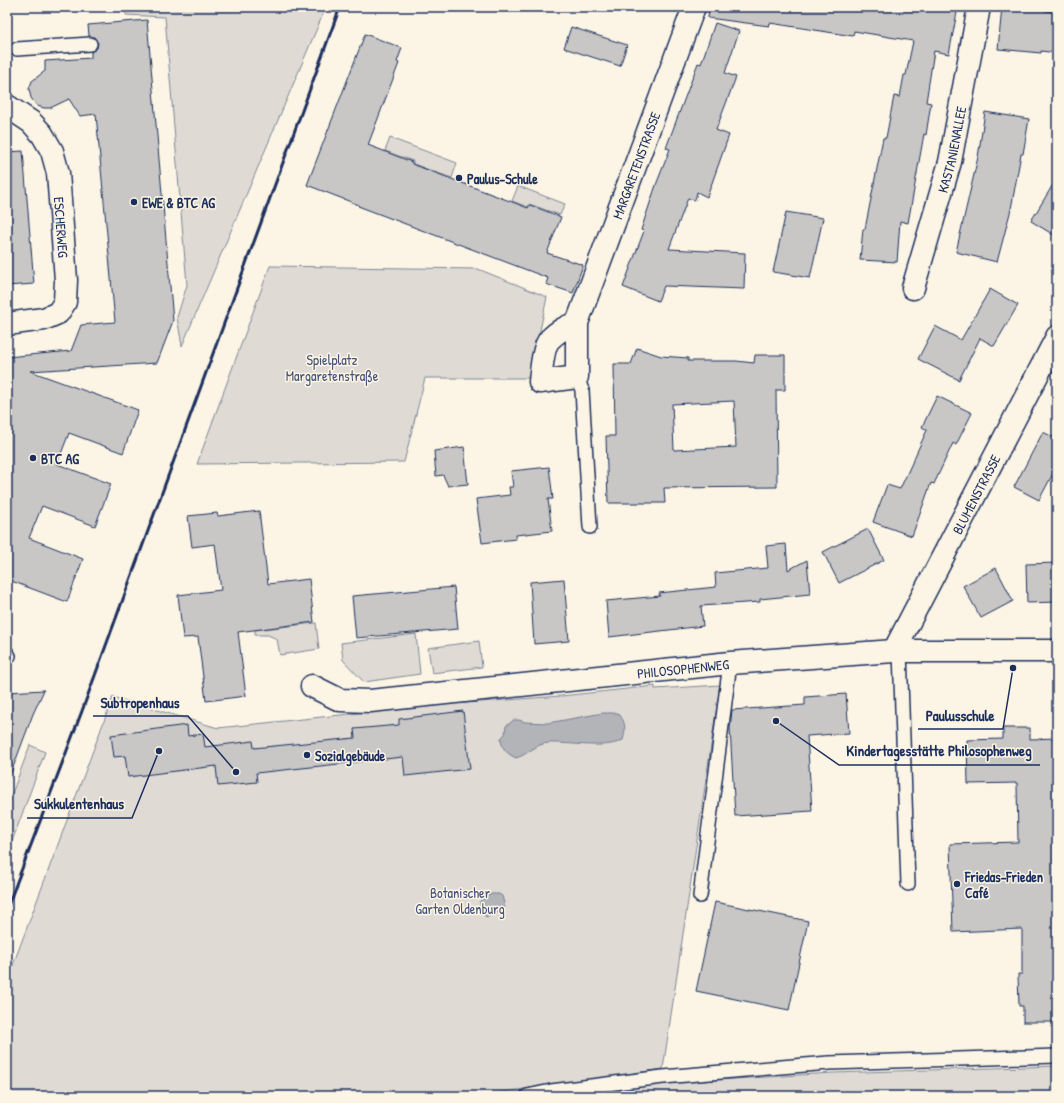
<svg xmlns="http://www.w3.org/2000/svg" width="1064" height="1103" font-family="'Patrick Hand',sans-serif">
  <style>
    .green { fill: #dfdbd4; stroke: #7d8599 }
    .water { fill: #b2b4b8; stroke: #767f94 }
    .building { fill: #c8c7c6; stroke: #1b2f5e; fill-rule: evenodd }
    .lines { fill: none; stroke-linecap: round; stroke-linejoin: round }
    .service-casing { stroke: #1b2f5e; stroke-width: 16 }
    .minor-casing { stroke: #1b2f5e; stroke-width: 25 }
    .service { stroke: #fcf5e5; stroke-width: 13 }
    .minor { stroke: #fcf5e5; stroke-width: 22 }
    .rail { stroke: #1b2f5e; stroke-width: 3 }
    .poi-dot { fill: #1b2f5e; stroke: #fcf5e5; stroke-width: 1.5 }
    .labels { text-anchor: middle; dominant-baseline: central; stroke-width: 3; stroke-linejoin: round; paint-order: stroke }
    .street-label { font-size: 14px; fill: #1b2f5e; stroke: #fcf5e5 }
    .poi-label { font-size: 14px; font-weight: bold; fill: #1b2f5e; stroke: #fcf5e5; text-anchor: start }
    .park-label { font-size: 14px; fill: #425176; stroke: #fcf5e5 }
    .leader { fill: none; stroke: #1b2f5e; stroke-width: 1.5 }
    .callout-dot { fill: #1b2f5e; stroke: #fcf5e5; stroke-width: 1.5 }
    .callout-label { font-size: 15px; text-anchor: middle; font-weight: bold; fill: #1b2f5e; stroke: #fcf5e5; stroke-width: 3; stroke-linejoin: round; paint-order: stroke }
  </style>
  <rect width="100%" height="100%" fill="#fcf5e5"/>
  <filter id="ink" filterUnits="userSpaceOnUse"><feTurbulence type="fractalNoise" baseFrequency=".025" numOctaves="2"/><feDisplacementMap in="SourceGraphic" scale="8" xChannelSelector="R" yChannelSelector="G"/><feConvolveMatrix kernelMatrix="1 2 1 2 8 2 1 2 1" color-interpolation-filters="sRGB"/></filter>
  <g filter="url(#ink)">
    <path class="green" d="M 125,7 L 326,7 L 182,346 L 177,317 L 187,285 L 165,17 L 126,15 Z
      M 390,138 L 457,163 L 452,178 L 413,164 L 413,161 L 385,151 Z
      M 518,186 L 565,204 L 560,215 L 529,204 L 528,207 L 512,201 Z
      M 270,266 L 478,269 L 547,297 L 530,378 L 425,378 L 404,462 L 197,464 Z
      M 316,623 L 319,649 L 280,655 L 277,639 L 268,635 L 255,635 L 255,630 Z
      M 416,634 L 420,674 L 364,682 L 343,660 L 341,643 Z
      M 479,641 L 482,667 L 432,673 L 428,648 Z
      M 720,685 L 663,1069 L 496,1093 L 485,1096 L 7,1096 L 7,981 L 113,697 L 218,728 L 426,706 L 561,696 L 655,686 L 655,689 Z
      M 30,745 L 45,752 L 7,855 L 7,807 Z
      M 1057,1066 L 1057,1096 L 557,1096 L 653,1084 L 832,1073 Z"/>
    <path class="water" d="M 603,713 L 618,713 C 626,722 626,729 623,740 C 606,750 569,742 549,743 C 536,743 528,755 516,758 C 507,754 501,748 501,738 L 505,734 L 506,726 L 514,720 L 519,720 L 525,722 L 548,723 Z
      M 490,894 L 499,894 L 502,896 L 505,907 L 497,913 L 486,917 L 480,911 L 480,901 Z"/>
    <path class="building" d="M 709,7 L 958,7 L 949,54 L 934,51 L 926,102 L 931,103 L 926,135 L 924,134 L 908,223 L 900,221 L 897,262 L 860,260 L 863,229 L 865,229 L 883,138 L 886,138 L 894,96 L 900,97 L 904,75 L 906,75 L 913,41 L 854,31 L 853,36 L 770,23 L 769,26 L 708,18 Z
      M 1002,7 L 1046,7 L 1045,11 L 1057,12 L 1057,53 L 1041,51 L 1041,53 L 998,49 Z
      M 147,20 L 173,321 L 157,363 L 30,371 L 138,410 L 123,453 L 69,433 L 57,464 L 111,484 L 95,526 L 42,506 L 29,538 L 83,559 L 67,602 L 14,582 L 8,582 L 7,562 L 7,357 L 71,351 L 81,325 L 115,322 L 96,114 L 80,116 L 69,99 L 50,108 L 44,108 L 37,106 L 31,98 L 29,89 L 32,81 L 45,71 L 45,61 L 91,58 L 91,52 L 97,48 L 98,43 L 94,37 L 89,36 L 88,25 Z
      M 715,23 L 739,31 L 725,73 L 736,77 L 716,130 L 729,135 L 707,197 L 697,192 L 695,200 L 688,198 L 669,249 L 745,253 L 744,289 L 664,286 L 658,301 L 623,287 L 644,231 L 641,230 L 656,185 L 670,149 L 666,148 L 698,63 L 701,64 Z
      M 571,27 L 627,45 L 620,66 L 564,48 Z
      M 365,34 L 402,48 L 397,62 L 399,63 L 368,145 L 412,162 L 412,164 L 528,208 L 530,205 L 561,217 L 547,253 L 583,265 L 573,293 L 546,284 L 548,278 L 358,206 L 359,205 L 307,185 Z
      M 985,112 L 1029,119 L 1023,154 L 1021,154 L 1011,209 L 997,262 L 956,252 L 978,157 Z
      M 23,151 L 34,284 L 7,286 L 7,152 Z
      M 1057,178 L 1057,237 L 1031,221 Z
      M 786,212 L 823,218 L 810,278 L 773,272 Z
      M 990,289 L 1018,305 L 994,346 L 980,338 L 959,380 L 918,359 L 935,326 L 961,340 Z
      M 637,348 L 661,356 L 688,358 L 688,361 L 736,361 L 754,363 L 755,355 L 785,355 L 785,390 L 776,390 L 777,487 L 664,488 L 665,503 L 608,503 L 606,436 L 615,436 L 614,364 L 631,364 ZM 734,401 L 736,447 L 674,450 L 672,404 Z
      M 937,396 L 972,413 L 956,445 L 953,443 L 934,484 L 931,483 L 912,536 L 873,522 L 887,485 L 900,489 L 927,430 L 922,427 Z
      M 1043,432 L 1057,439 L 1057,466 L 1039,500 L 1014,487 Z
      M 464,447 L 468,484 L 448,486 L 443,475 L 436,476 L 434,451 Z
      M 549,467 L 553,499 L 548,499 L 552,531 L 516,535 L 516,539 L 482,543 L 476,499 L 510,495 L 509,487 L 513,487 L 511,471 Z
      M 259,511 L 268,584 L 309,579 L 314,622 L 238,632 L 246,696 L 206,701 L 198,637 L 183,638 L 178,595 L 221,590 L 215,544 L 192,547 L 188,516 L 217,513 L 218,516 Z
      M 868,529 L 884,560 L 839,583 L 823,552 Z
      M 786,544 L 788,570 L 807,560 L 810,594 L 760,599 L 760,602 L 701,606 L 703,626 L 609,637 L 606,601 L 660,596 L 659,593 L 716,587 L 715,573 L 768,568 L 766,546 Z
      M 1057,563 L 1057,602 L 1027,603 L 1026,564 Z
      M 996,568 L 1013,601 L 981,618 L 963,586 Z
      M 564,579 L 569,641 L 534,644 L 530,582 Z
      M 454,587 L 458,629 L 356,638 L 352,596 Z
      M 44,690 L 33,714 L 8,781 L 7,780 L 7,692 Z
      M 846,694 L 849,733 L 807,736 L 812,811 L 735,816 L 730,728 L 732,710 L 805,705 L 805,697 Z
      M 463,711 L 470,769 L 405,776 L 403,757 L 256,773 L 257,782 L 218,786 L 216,766 L 128,777 L 125,756 L 114,757 L 111,735 L 187,725 L 188,736 L 203,734 L 205,747 L 253,741 L 254,748 L 355,738 L 354,729 L 399,725 L 399,719 Z
      M 1003,728 L 1030,728 L 1030,739 L 1057,738 L 1057,1022 L 1023,1022 L 1023,1006 L 1019,1006 L 1018,974 L 1022,974 L 1022,929 L 953,932 L 950,844 L 1018,842 L 1017,783 L 968,784 L 967,740 L 1003,739 Z
      M 715,902 L 808,921 L 789,1010 L 696,991 Z"/>
    <g class="lines">
      <g class="service-casing">
        <path id="service" d="M 17,49 L 90,44
          M 577,377 L 582,390 L 590,527
          M 900,651 L 908,884
          M 7,653 L 9,656
          M 700,896 L 730,663
          M 527,1096 L 551,1091 L 663,1077 L 829,1063 L 1057,1056"/>
      </g>
      <g class="minor-casing">
        <g id="minor">
          <path id="s1" d="M 7,106 L 31,122 L 42,134 L 52,151 L 58,173 L 66,280 L 65,302 L 58,313 L 44,319 L 7,324"/>
          <path id="s2" d="M 913,288 L 950,162 L 979,7"/>
          <path id="s3" d="M 577,323 C 567,326 558,331 550,339 C 543,346 541,372 540,382 L 577,377 L 577,323 L 694,7"/>
          <path id="s4" d="M 894,651 L 1057,337"/>
          <path id="s5" d="M 312,686 L 340,700 L 370,701 L 730,663 L 894,651 L 1057,651"/>
        </g>
      </g>
      <use href="#service" class="service"/>
      <use href="#minor" class="minor"/>
      <path class="rail" d="M 7,908 L 82,711 L 340,7"/>
    </g>
  </g>
  <g class="poi-dot">
    <circle cx="459" cy="178" r="4"/>
    <circle cx="134" cy="202" r="4"/>
    <circle cx="33" cy="458" r="4"/>
    <circle cx="307" cy="755" r="4"/>
    <circle cx="957" cy="884" r="4"/>
  </g>
  <g class="labels">
    <g class="street-label">
      <text stroke="none"><textPath href="#s2" startOffset="144">KASTANIENALLEE</textPath></text>
      <text stroke="none"><textPath href="#s3" startOffset="336">MARGARETENSTRASSE</textPath></text>
      <text stroke="none"><textPath href="#s1" startOffset="142">ESCHERWEG</textPath></text>
      <text stroke="none"><textPath href="#s4" startOffset="177">BLUMENSTRASSE</textPath></text>
      <text stroke="none"><textPath href="#s5" startOffset="376">PHILOSOPHENWEG</textPath></text>
    </g>
    <g class="poi-label">
      <text x="467" y="178">Paulus-Schule</text>
      <text x="142" y="202">EWE &amp; BTC AG</text>
      <text x="41" y="458">BTC AG</text>
      <text x="315" y="755">Sozialgebäude</text>
      <text x="965" y="876">Friedas-Frieden<tspan x="965" dy="16">Café</tspan></text>
    </g>
    <g class="park-label">
      <text x="332" y="359">Spielplatz<tspan x="332" dy="16">Margaretenstraße</tspan></text>
      <text x="460" y="892">Botanischer<tspan x="460" dy="16">Garten Oldenburg</tspan></text>
    </g>
  </g>
  <path class="leader" d="M236 772L188 716H93M1013 668L1003 729H918M776 721L839 765H1040M159 751L132 818H27"/>
  <g class="callout-dot">
    <circle cx="236" cy="772" r="4"/>
    <circle cx="1013" cy="668" r="4"/>
    <circle cx="776" cy="721" r="4"/>
    <circle cx="159" cy="751" r="4"/>
  </g>
  <g class="callout-label">
    <text x="140" y="708">Subtropenhaus</text>
    <text x="960" y="721">Paulusschule</text>
    <text x="939" y="756">Kindertagesstätte Philosophenweg</text>
    <text x="79" y="809">Sukkulentenhaus</text>
  </g>
  <rect width="1064" height="1103" fill="none" stroke="#fcf5e5" stroke-width="24"/>
  <rect x="12" y="12" width="1040" height="1079" fill="none" stroke="#1b2f5e" stroke-width="1.5" filter="url(#ink)"/>
</svg>
